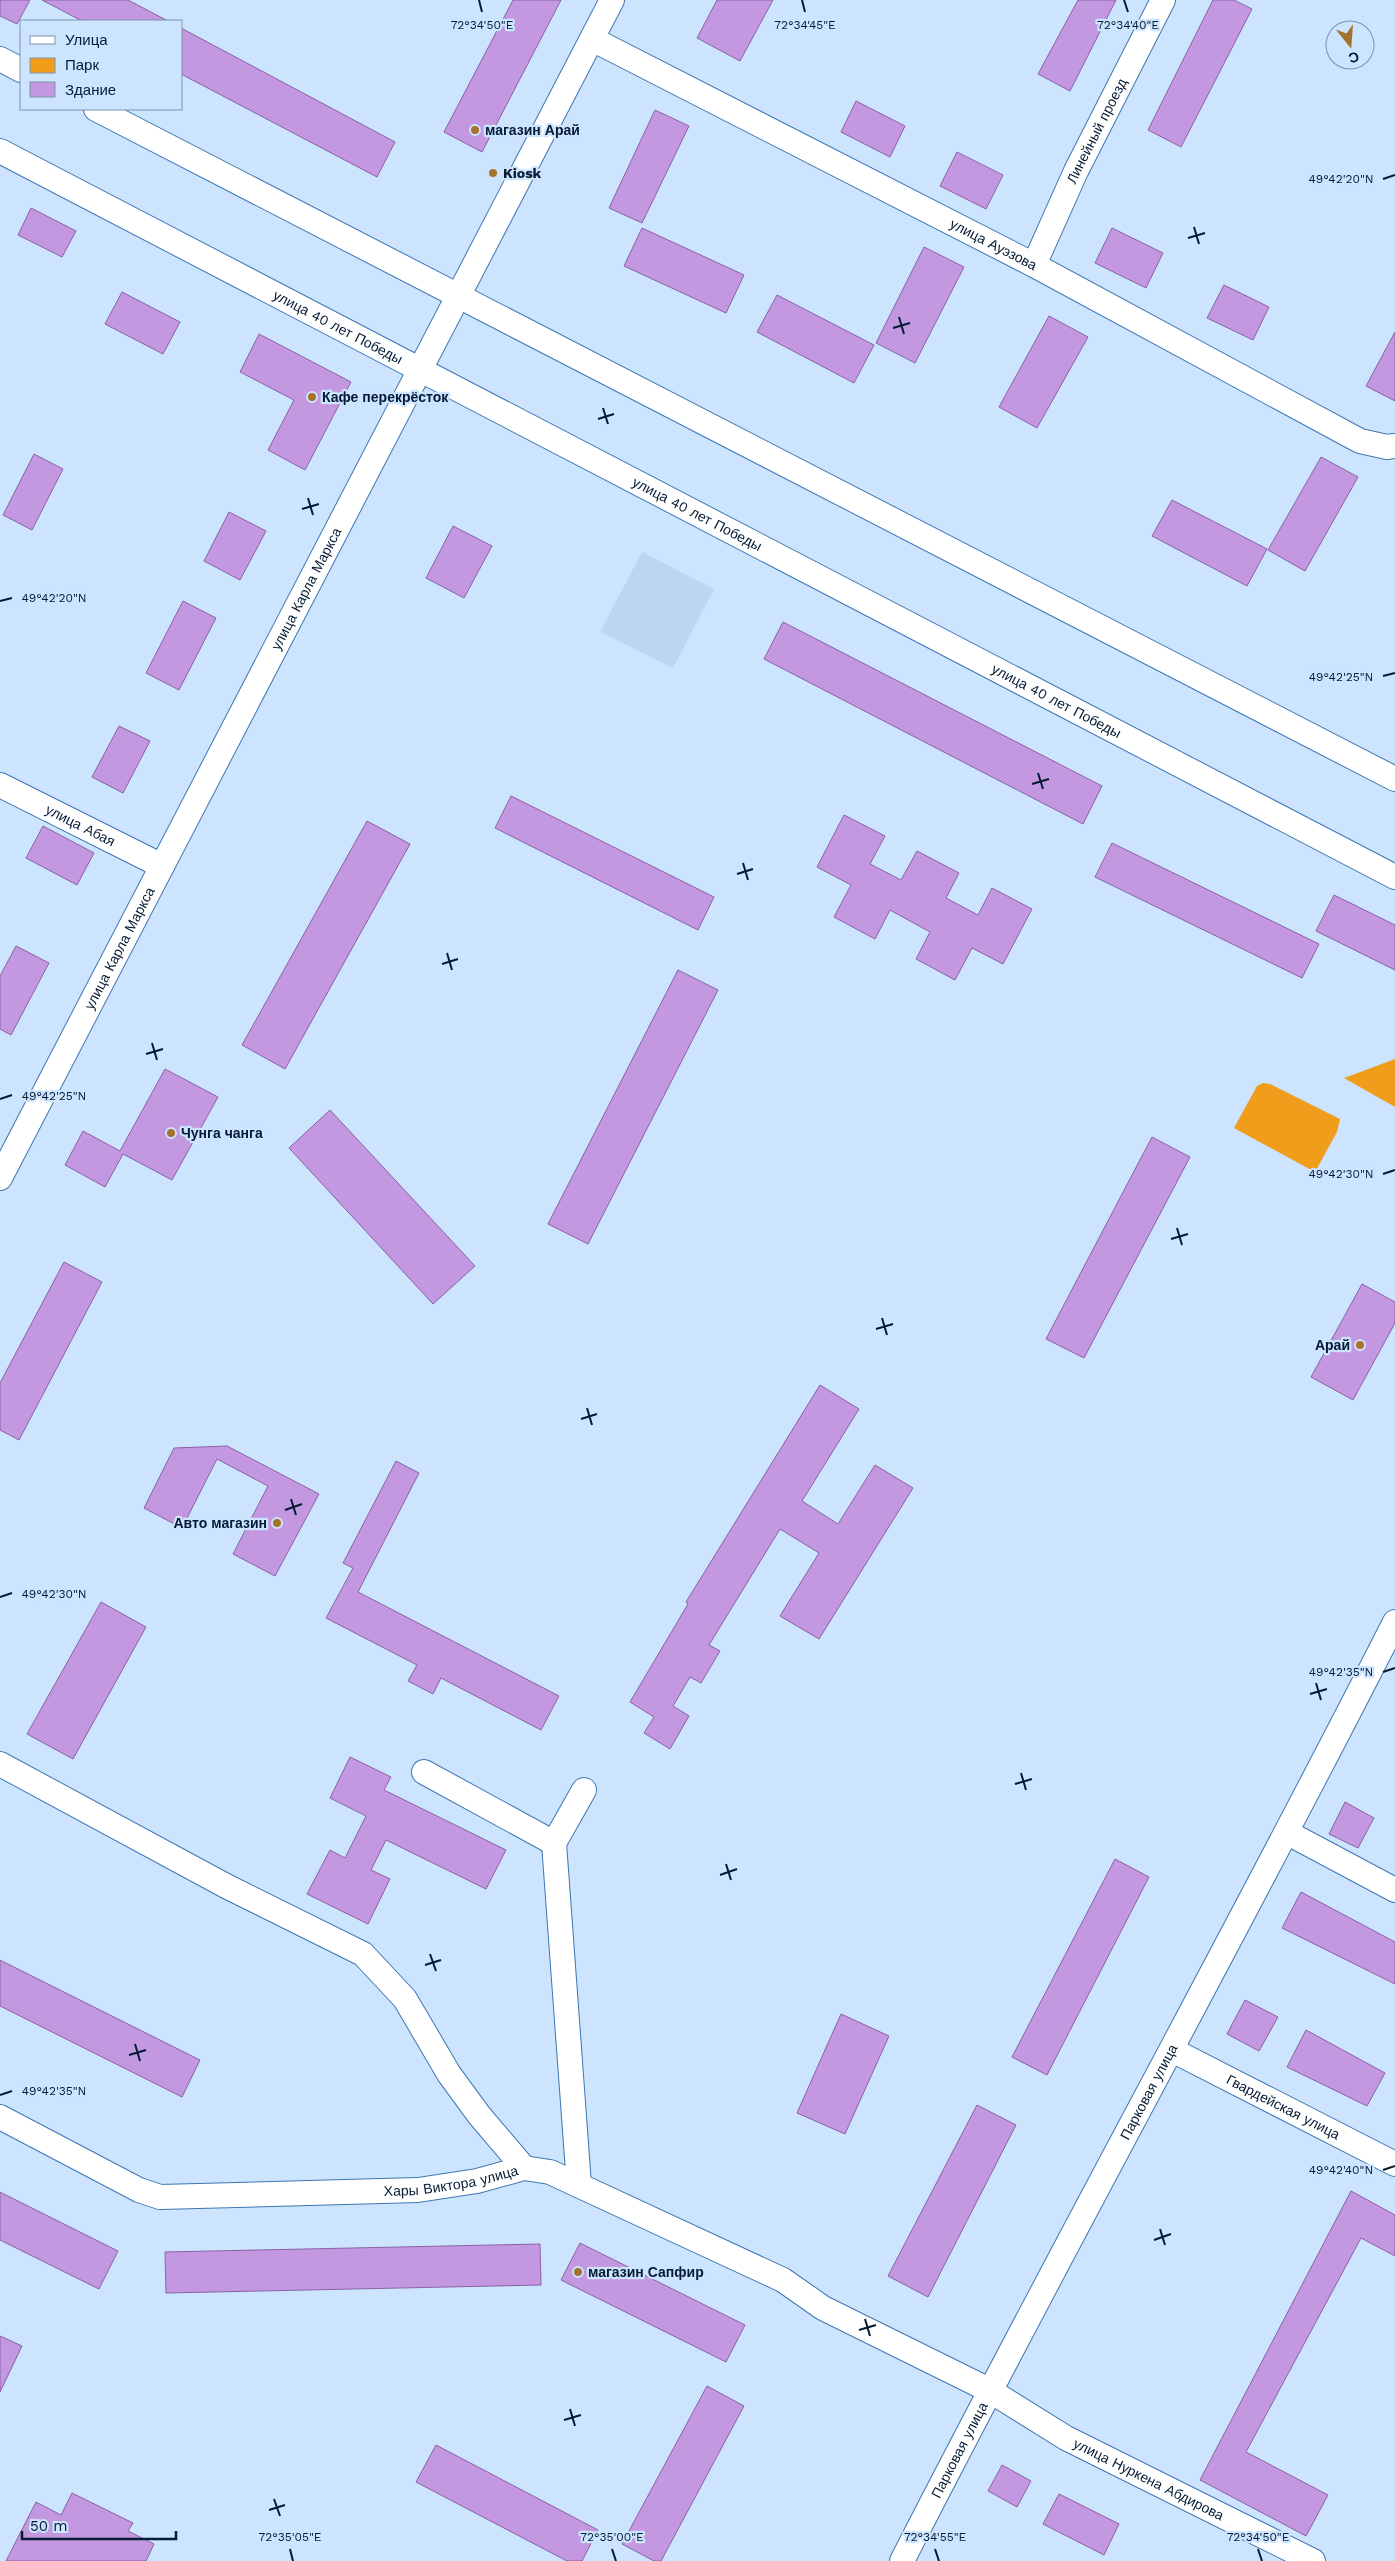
<svg xmlns="http://www.w3.org/2000/svg" width="1395" height="2561" font-family="'Work Sans',sans-serif">
  <style>
    .built { fill: #bcd6f2 }
    .green { fill: #ef9d1b }
    .building { fill: #c398e0; stroke: #8961a4 }
    .lines { fill: none; stroke-linecap: round; stroke-linejoin: round }
    .minor-casing { stroke: #3e77b2; stroke-width: 26 }
    .minor { stroke: #fff; stroke-width: 24 }
    .ticks { fill: none; stroke: #041b33; stroke-width: 2 }
    .poi-dot { fill: #a6712a; stroke: #cce4fe; stroke-width: 2 }
    .labels { text-anchor: middle; dominant-baseline: central; stroke-width: 4.5; stroke-linejoin: round; paint-order: stroke }
    .poi-label { font-size: 14px; font-weight: bold; fill: #041b33; stroke: #cce4fe; text-anchor: start }
    .street-label { font-size: 14px; fill: #041b33; stroke: #cce4fe }
    .ticks-label { font-size: 12px; text-anchor: middle; fill: #041b33; stroke: #cce4fe; stroke-width: 4.5; stroke-linejoin: round; paint-order: stroke }
  </style>
  <rect width="100%" height="100%" fill="#cce4fe"/>
  <path class="built" d="M 642,552 L 714,589 L 673,668 L 600,632 Z"/>
  <path class="green" d="M 1395,1059 L 1395,1107 L 1344,1078 Z
    M 1263,1083 L 1270,1084 L 1340,1119 L 1337,1132 L 1315,1172 L 1234,1128 L 1257,1086 Z"/>
  <path class="building" d="M 0,0 L 30,0 L 17,24 L 0,16 Z
    M 42,0 L 128,0 L 168,21 L 82,21 Z
    M 513,0 L 561,0 L 482,152 L 444,132 Z
    M 717,0 L 773,0 L 740,61 L 697,38 Z
    M 1078,0 L 1116,0 L 1070,91 L 1038,74 Z
    M 1213,0 L 1234,0 L 1252,9 L 1181,147 L 1148,130 Z
    M 181,28 L 395,142 L 377,177 L 181,74 Z
    M 856,101 L 905,126 L 890,157 L 841,132 Z
    M 655,110 L 689,126 L 642,223 L 609,208 Z
    M 957,152 L 1003,175 L 986,209 L 940,186 Z
    M 31,208 L 76,231 L 62,257 L 18,235 Z
    M 642,228 L 744,275 L 726,313 L 624,266 Z
    M 1112,228 L 1163,253 L 1146,288 L 1095,263 Z
    M 924,247 L 964,267 L 915,363 L 876,343 Z
    M 1224,285 L 1269,307 L 1253,340 L 1207,318 Z
    M 122,292 L 180,322 L 163,354 L 105,324 Z
    M 777,295 L 874,345 L 854,383 L 757,332 Z
    M 1049,316 L 1088,337 L 1037,428 L 999,407 Z
    M 1395,332 L 1395,401 L 1366,386 Z
    M 259,334 L 351,382 L 305,470 L 268,450 L 294,400 L 240,372 Z
    M 34,454 L 63,469 L 32,530 L 3,515 Z
    M 1321,457 L 1358,477 L 1305,571 L 1268,550 Z
    M 1172,500 L 1267,549 L 1247,586 L 1152,536 Z
    M 229,512 L 266,531 L 240,580 L 204,561 Z
    M 453,526 L 492,546 L 464,598 L 426,578 Z
    M 183,601 L 216,618 L 179,690 L 146,673 Z
    M 783,622 L 1102,786 L 1083,824 L 764,659 Z
    M 119,726 L 150,741 L 123,793 L 92,777 Z
    M 511,796 L 714,897 L 698,930 L 495,828 Z
    M 844,815 L 885,836 L 870,864 L 901,880 L 917,851 L 959,873 L 946,898 L 978,915 L 992,888 L 1032,909 L 1003,964 L 972,948 L 955,980 L 916,959 L 930,932 L 890,910 L 875,939 L 834,917 L 851,885 L 817,867 Z
    M 367,821 L 410,844 L 285,1069 L 242,1045 Z
    M 43,826 L 94,853 L 77,885 L 26,858 Z
    M 1112,843 L 1319,944 L 1302,978 L 1095,877 Z
    M 1334,895 L 1395,925 L 1395,970 L 1316,931 Z
    M 16,946 L 49,963 L 11,1035 L 0,1029 L 0,976 Z
    M 678,970 L 718,990 L 588,1244 L 548,1224 Z
    M 165,1069 L 218,1097 L 172,1180 L 123,1154 L 105,1187 L 65,1165 L 83,1131 L 120,1151 Z
    M 330,1110 L 475,1266 L 433,1304 L 289,1148 Z
    M 1152,1137 L 1190,1157 L 1084,1358 L 1046,1339 Z
    M 64,1262 L 102,1282 L 19,1440 L 0,1430 L 0,1383 Z
    M 1362,1284 L 1395,1302 L 1395,1323 L 1353,1400 L 1311,1377 Z
    M 820,1385 L 859,1409 L 802,1501 L 838,1524 L 875,1465 L 913,1488 L 819,1639 L 780,1616 L 819,1553 L 780,1529 L 709,1645 L 720,1651 L 701,1683 L 690,1677 L 673,1706 L 689,1716 L 670,1749 L 644,1733 L 654,1717 L 630,1702 L 688,1604 L 686,1602 Z
    M 227,1446 L 319,1494 L 275,1576 L 233,1554 L 268,1486 L 217,1459 L 182,1528 L 144,1508 L 174,1448 Z
    M 396,1461 L 419,1473 L 358,1592 L 559,1696 L 541,1730 L 441,1678 L 433,1694 L 408,1681 L 417,1665 L 326,1618 L 353,1568 L 343,1563 Z
    M 101,1602 L 146,1627 L 73,1759 L 27,1734 Z
    M 350,1757 L 391,1777 L 384,1790 L 506,1850 L 486,1889 L 386,1840 L 371,1870 L 390,1879 L 368,1924 L 307,1894 L 330,1850 L 345,1858 L 366,1816 L 330,1798 Z
    M 1345,1802 L 1374,1818 L 1358,1848 L 1329,1834 Z
    M 1115,1859 L 1149,1877 L 1047,2075 L 1012,2057 Z
    M 1301,1892 L 1395,1942 L 1395,1984 L 1282,1928 Z
    M 0,1960 L 200,2060 L 182,2097 L 0,2006 Z
    M 1245,2000 L 1278,2017 L 1259,2051 L 1227,2034 Z
    M 841,2014 L 889,2036 L 845,2134 L 797,2113 Z
    M 1306,2030 L 1385,2073 L 1367,2106 L 1287,2067 Z
    M 977,2105 L 1016,2125 L 928,2297 L 888,2276 Z
    M 1351,2191 L 1395,2215 L 1395,2256 L 1361,2238 L 1246,2452 L 1328,2495 L 1306,2536 L 1200,2480 Z
    M 0,2192 L 118,2251 L 99,2289 L 0,2240 Z
    M 580,2243 L 745,2325 L 726,2362 L 561,2280 Z
    M 540,2244 L 541,2285 L 166,2293 L 165,2252 Z
    M 0,2336 L 22,2346 L 0,2392 Z
    M 707,2386 L 744,2406 L 661,2561 L 654,2561 L 622,2544 Z
    M 436,2445 L 598,2530 L 582,2561 L 567,2561 L 416,2482 Z
    M 1002,2465 L 1031,2481 L 1017,2507 L 988,2491 Z
    M 72,2493 L 133,2523 L 128,2531 L 154,2544 L 146,2561 L 6,2561 L 36,2502 L 61,2515 Z
    M 1059,2494 L 1119,2524 L 1104,2555 L 1043,2524 Z"/>
  <g class="lines">
    <g class="minor-casing">
      <g id="minor">
        <path id="s1" d="M 592,39 L 1034,265 L 1360,441 L 1387,447 L 1395,446"/>
        <path d="M 0,59 L 21,70"/>
        <path d="M 96,109 L 1395,779"/>
        <path id="s2" d="M 0,151 L 1395,877"/>
        <path id="s3" d="M 1034,265 L 1076,171 L 1163,0"/>
        <path id="s4" d="M 0,785 L 162,866"/>
        <path id="s5" d="M 0,1178 L 612,0"/>
        <path d="M 0,1764 L 226,1886 L 363,1954 L 405,1999 L 449,2074 L 479,2115 L 524,2168"/>
        <path d="M 424,1772 L 554,1843"/>
        <path d="M 1288,1833 L 1395,1890"/>
        <path id="s6" d="M 1172,2050 L 1395,2164"/>
        <path id="s7" d="M 0,2117 L 139,2190 L 160,2197 L 418,2190 L 477,2181 L 524,2168 L 550,2172 L 783,2280 L 823,2308 L 989,2390 L 1066,2438 L 1313,2561"/>
        <path d="M 579,2185 L 554,1843 L 584,1790"/>
        <path id="s8" d="M 902,2561 C 1063,2246 1235,1937 1395,1622"/>
      </g>
    </g>
    <use href="#minor" class="minor"/>
  </g>
  <path class="ticks" d="M 479,0 L 482,12M 802,0 L 805,12M 1124,0 L 1128,12M 1383,179 L 1395,175M 1194,227 L 1199,244M 1188,238 L 1205,233M 899,317 L 904,334M 893,328 L 910,323M 603,408 L 608,424M 598,419 L 614,414M 308,498 L 313,515M 302,509 L 319,504M 0,601 L 12,598M 1383,676 L 1395,673M 1038,773 L 1043,789M 1032,784 L 1049,779M 743,863 L 748,880M 737,874 L 753,869M 447,953 L 452,970M 442,964 L 458,959M 152,1043 L 157,1060M 146,1054 L 163,1049M 0,1099 L 12,1095M 1383,1174 L 1395,1170M 1177,1228 L 1182,1245M 1171,1239 L 1188,1234M 882,1318 L 887,1335M 876,1329 L 893,1324M 587,1408 L 592,1425M 581,1419 L 597,1414M 291,1499 L 296,1515M 285,1510 L 302,1504M 0,1597 L 12,1593M 1383,1672 L 1395,1668M 1316,1683 L 1321,1700M 1310,1694 L 1327,1689M 1021,1773 L 1026,1790M 1015,1784 L 1032,1779M 726,1864 L 731,1880M 720,1875 L 737,1869M 430,1954 L 436,1971M 425,1965 L 441,1960M 135,2044 L 140,2061M 129,2055 L 146,2050M 0,2095 L 12,2091M 1383,2170 L 1395,2166M 1160,2229 L 1165,2245M 1154,2240 L 1171,2234M 865,2319 L 870,2336M 859,2330 L 876,2325M 570,2409 L 575,2426M 564,2420 L 581,2415M 274,2499 L 280,2516M 269,2510 L 285,2505M 290,2549 L 293,2561M 612,2549 L 616,2561M 935,2549 L 939,2561M 1258,2549 L 1262,2561"/>
  <g class="poi-dot">
    <circle cx="475" cy="130" r="5"/>
    <circle cx="493" cy="173" r="5"/>
    <circle cx="312" cy="397" r="5"/>
    <circle cx="171" cy="1133" r="5"/>
    <circle cx="1360" cy="1345" r="5"/>
    <circle cx="277" cy="1523" r="5"/>
    <circle cx="578" cy="2272" r="5"/>
  </g>
  <g class="labels">
    <g class="poi-label">
      <text x="485" y="130">магазин Арай</text>
      <text x="503" y="173">Kiosk</text>
      <text x="322" y="397">Кафе перекрёсток</text>
      <text x="181" y="1133">Чунга чанга</text>
      <text x="1350" y="1345" text-anchor="end">Арай</text>
      <text x="267" y="1523" text-anchor="end">Авто магазин</text>
      <text x="588" y="2272">магазин Сапфир</text>
    </g>
    <g class="street-label">
      <text stroke="none"><textPath href="#s3" startOffset="148">Линейный проезд</textPath></text>
      <text stroke="none"><textPath href="#s1" startOffset="451">улица Ауэзова</textPath></text>
      <text stroke="none"><textPath href="#s2" startOffset="381">улица 40 лет Победы</textPath></text>
      <text stroke="none"><textPath href="#s2" startOffset="786">улица 40 лет Победы</textPath></text>
      <text stroke="none"><textPath href="#s5" startOffset="664">улица Карла Маркса</textPath></text>
      <text stroke="none"><textPath href="#s2" startOffset="1191">улица 40 лет Победы</textPath></text>
      <text stroke="none"><textPath href="#s4" startOffset="90">улица Абая</textPath></text>
      <text stroke="none"><textPath href="#s5" startOffset="259">улица Карла Маркса</textPath></text>
      <text stroke="none"><textPath href="#s8" startOffset="530">Парковая улица</textPath></text>
      <text stroke="none"><textPath href="#s6" startOffset="125">Гвардейская улица</textPath></text>
      <text stroke="none"><textPath href="#s7" startOffset="471">Хары Виктора улица</textPath></text>
      <text stroke="none"><textPath href="#s8" startOffset="125">Парковая улица</textPath></text>
      <text stroke="none"><textPath href="#s7" startOffset="1246">улица Нуркена Абдирова</textPath></text>
    </g>
  </g>
  <g class="ticks-label">
    <text x="482" y="29">72°34'50"E</text>
    <text x="805" y="29">72°34'45"E</text>
    <text x="1128" y="29">72°34'40"E</text>
    <text x="1341" y="183">49°42'20"N</text>
    <text x="54" y="602">49°42'20"N</text>
    <text x="1341" y="681">49°42'25"N</text>
    <text x="54" y="1100">49°42'25"N</text>
    <text x="1341" y="1178">49°42'30"N</text>
    <text x="54" y="1598">49°42'30"N</text>
    <text x="1341" y="1676">49°42'35"N</text>
    <text x="54" y="2095">49°42'35"N</text>
    <text x="1341" y="2174">49°42'40"N</text>
    <text x="290" y="2541">72°35'05"E</text>
    <text x="612" y="2541">72°35'00"E</text>
    <text x="935" y="2541">72°34'55"E</text>
    <text x="1258" y="2541">72°34'50"E</text>
  </g>
  <rect x="20" y="20" width="162" height="90" fill="#cce4fe" stroke="#7c94ad"/>
  <rect x="30" y="36" width="25" height="8" fill="#ffffff" stroke="#7c94ad"/>
  <text x="65" y="45" font-size="15" fill="#041b33">Улица</text>
  <rect x="30" y="58" width="25" height="15" fill="#ef9d1b" stroke="#7c94ad"/>
  <text x="65" y="70" font-size="15" fill="#041b33">Парк</text>
  <rect x="30" y="82" width="25" height="15" fill="#c398e0" stroke="#7c94ad"/>
  <text x="65" y="95" font-size="15" fill="#041b33">Здание</text>
  <g transform="translate(1350 45) rotate(163)"><circle r="24" fill="#cce4fe" stroke="#7c94ad"/>
  <path d="M0-4L9 19L0 12L-9 19Z" fill="#a6712a"/>
  <text y="-8" font-size="14" font-weight="bold" text-anchor="middle" fill="#041b33">С</text>
  </g>
  <path d="M22 2531v8h154v-8" fill="none" stroke="#041b33" stroke-width="2.5"/>
  <text x="30" y="2531" font-size="15" fill="#041b33" stroke="#cce4fe" stroke-width="4" paint-order="stroke">50 m</text>
</svg>
